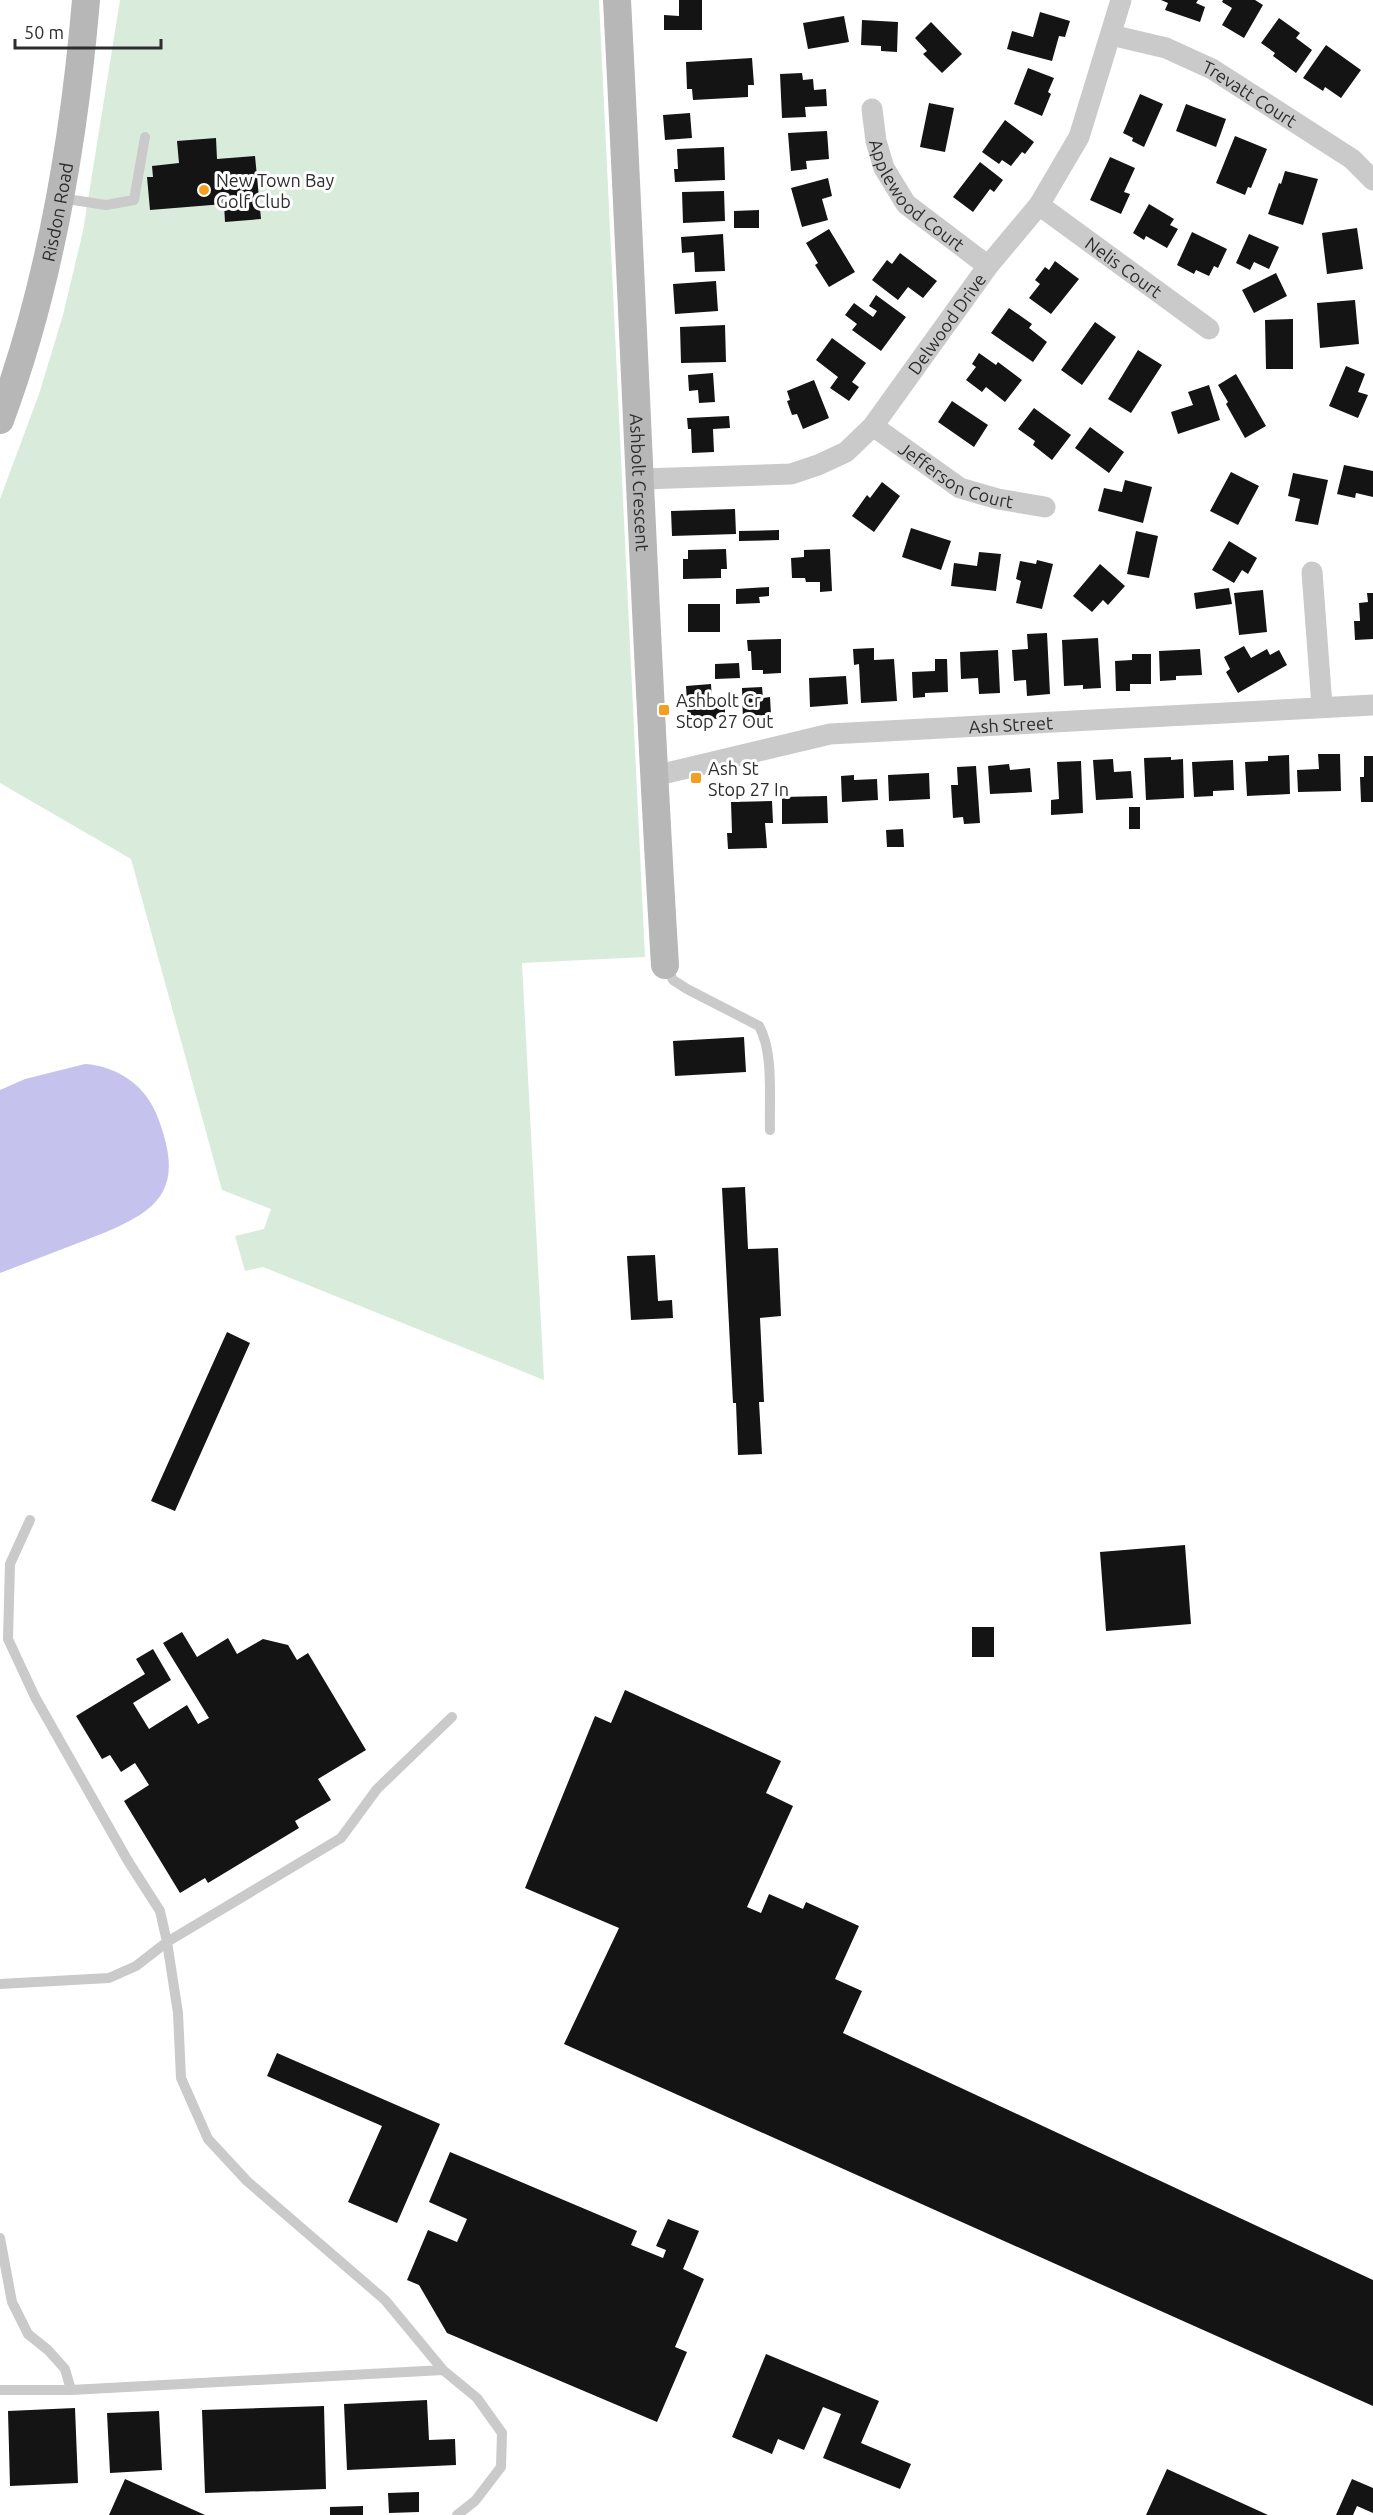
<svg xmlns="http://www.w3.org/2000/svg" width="1373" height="2515" font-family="Ubuntu,sans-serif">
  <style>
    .green { fill: #d9ecdb }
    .water { fill: #c5c3ee }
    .building { fill: #141414 }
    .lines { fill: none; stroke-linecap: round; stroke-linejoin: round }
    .lane { stroke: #cacaca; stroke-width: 10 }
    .street { stroke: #cacaca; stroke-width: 21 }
    .secondary { stroke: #b7b7b7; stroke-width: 28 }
    .poi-dot { fill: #f69e1d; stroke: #fff; stroke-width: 2 }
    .labels { text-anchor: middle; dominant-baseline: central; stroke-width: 6; stroke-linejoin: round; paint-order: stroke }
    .street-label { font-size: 18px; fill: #2d2d2d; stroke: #fff }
    .poi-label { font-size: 18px; fill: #2d2d2d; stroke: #fff; text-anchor: start }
  </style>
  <rect width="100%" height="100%" fill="#fff"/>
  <path class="green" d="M 120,0 L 599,0 L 645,957 L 522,963 L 544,1380 L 263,1267 L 245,1271 L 235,1236 L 264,1229 L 271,1209 L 222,1190 L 131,859 L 0,783 L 0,499 L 39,394 L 63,315 L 83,231 Z"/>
  <path class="water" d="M 85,1064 C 116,1066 144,1084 156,1113 C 189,1194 156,1213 86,1240 C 57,1251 29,1262 0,1273 L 0,1090 L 25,1079 Z"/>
  <path class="building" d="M 679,0 L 702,0 L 702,30 L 664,30 L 664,15 L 679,16 Z
    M 1161,0 L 1198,0 L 1196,3 L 1205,7 L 1200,22 L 1165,10 L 1168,3 Z
    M 1223,0 L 1255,0 L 1263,5 L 1244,38 L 1222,25 L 1232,8 L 1222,2 Z
    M 1040,12 L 1070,21 L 1065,37 L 1059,36 L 1052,61 L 1007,49 L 1012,31 L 1033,37 Z
    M 844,16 L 849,42 L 808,49 L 803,23 Z
    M 1279,18 L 1300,33 L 1296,38 L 1312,50 L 1296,73 L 1273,56 L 1275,53 L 1261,43 Z
    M 862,20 L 898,22 L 897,52 L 881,51 L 881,46 L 861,45 Z
    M 931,22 L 962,54 L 942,73 L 923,54 L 927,51 L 915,38 Z
    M 1326,45 L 1361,70 L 1341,98 L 1325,87 L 1323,91 L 1303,78 Z
    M 752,58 L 754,85 L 748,85 L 748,97 L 693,100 L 692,89 L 687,89 L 686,62 Z
    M 1028,68 L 1054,78 L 1048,92 L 1051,94 L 1042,116 L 1014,104 Z
    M 802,73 L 803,80 L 813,79 L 814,90 L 826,89 L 827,106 L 805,107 L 806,117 L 782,118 L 780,74 Z
    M 1140,94 L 1163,104 L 1144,147 L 1132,141 L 1133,138 L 1123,133 Z
    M 929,103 L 954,108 L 945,152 L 920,147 Z
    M 1186,104 L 1226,119 L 1216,147 L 1176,131 Z
    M 690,113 L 692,138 L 665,140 L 663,115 Z
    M 1005,120 L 1034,142 L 1025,154 L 1022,152 L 1011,166 L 1002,160 L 999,164 L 982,152 Z
    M 827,131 L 829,159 L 806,161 L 807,169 L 791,171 L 788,133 Z
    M 1235,136 L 1267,149 L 1251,188 L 1248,187 L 1245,195 L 1216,183 Z
    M 216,138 L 217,159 L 255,156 L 261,219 L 225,222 L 224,204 L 150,210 L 147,177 L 153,177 L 152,166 L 179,163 L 177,141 Z
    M 724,147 L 725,180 L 675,182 L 674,169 L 678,169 L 677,149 Z
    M 1110,157 L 1135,168 L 1124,192 L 1130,194 L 1121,214 L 1090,200 Z
    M 980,162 L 1003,180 L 994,192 L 990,189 L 973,212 L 953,197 Z
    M 1285,171 L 1318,179 L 1303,225 L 1268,214 L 1279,183 L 1281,184 Z
    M 828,178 L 832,196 L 822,199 L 828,220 L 802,227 L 791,188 Z
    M 724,191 L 725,221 L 683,223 L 682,192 Z
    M 1149,204 L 1174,219 L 1170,225 L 1178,229 L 1167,248 L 1146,236 L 1144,240 L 1133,233 Z
    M 759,210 L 759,228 L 734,228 L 734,211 Z
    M 1357,228 L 1363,269 L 1327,274 L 1322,233 Z
    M 829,229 L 855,272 L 829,287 L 815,265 L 818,263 L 806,243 Z
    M 1192,232 L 1227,249 L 1218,268 L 1214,266 L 1209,276 L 1196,270 L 1194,274 L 1177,265 Z
    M 723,234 L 725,271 L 695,272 L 694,252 L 682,253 L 681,237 Z
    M 1249,234 L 1279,247 L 1269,269 L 1254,262 L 1250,270 L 1236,263 Z
    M 900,253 L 937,281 L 923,298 L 908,287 L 898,300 L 872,280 L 887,260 L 892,264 Z
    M 1055,261 L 1079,279 L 1051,314 L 1029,298 L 1040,284 L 1035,280 L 1045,267 L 1049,270 Z
    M 1276,273 L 1287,296 L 1254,313 L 1242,290 Z
    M 716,281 L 718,311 L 675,314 L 673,284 Z
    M 876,295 L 906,317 L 881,351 L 852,330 L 857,324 L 845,315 L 854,303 L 873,317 L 877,311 L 869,306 Z
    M 1355,300 L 1359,344 L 1320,348 L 1317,303 Z
    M 1009,308 L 1032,324 L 1029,328 L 1047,342 L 1033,362 L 991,333 Z
    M 1293,319 L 1293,369 L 1266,369 L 1265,320 Z
    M 1095,322 L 1116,337 L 1082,385 L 1061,370 Z
    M 725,325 L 726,362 L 681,363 L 680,327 Z
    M 832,338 L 866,363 L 852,382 L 859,387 L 849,401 L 830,388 L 838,377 L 816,360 Z
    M 1138,350 L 1162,365 L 1131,413 L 1108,399 Z
    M 979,353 L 996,365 L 998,362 L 1022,380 L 1005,402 L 986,387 L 982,392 L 966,380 L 976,367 L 972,364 Z
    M 1346,366 L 1365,374 L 1358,392 L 1368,395 L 1358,418 L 1329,406 Z
    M 713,373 L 715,402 L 699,403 L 698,390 L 689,391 L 688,375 Z
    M 1236,374 L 1266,426 L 1245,438 L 1226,404 L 1228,402 L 1218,385 Z
    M 814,380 L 829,418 L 803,429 L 797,414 L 792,415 L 787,401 L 790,400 L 787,391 Z
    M 1209,385 L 1220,420 L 1178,434 L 1171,412 L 1193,405 L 1188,392 Z
    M 952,401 L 988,425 L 974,447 L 938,422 Z
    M 1034,408 L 1071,435 L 1052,460 L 1033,445 L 1035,441 L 1018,429 Z
    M 729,416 L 730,428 L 713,429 L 714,452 L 692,453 L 691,429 L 688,429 L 687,418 Z
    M 1090,427 L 1124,452 L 1109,473 L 1075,448 Z
    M 1344,465 L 1373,471 L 1373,497 L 1356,493 L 1355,498 L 1337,494 Z
    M 1231,472 L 1259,486 L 1238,525 L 1210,511 Z
    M 1293,473 L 1328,480 L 1318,525 L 1295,521 L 1300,499 L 1288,496 Z
    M 1125,480 L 1152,487 L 1143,523 L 1098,511 L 1104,488 L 1122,492 Z
    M 882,482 L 900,496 L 874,532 L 852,516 L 867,495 L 870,498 Z
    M 735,509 L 736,534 L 672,536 L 671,511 Z
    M 911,528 L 951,541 L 941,570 L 902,557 Z
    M 779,530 L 779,540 L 739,541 L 739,531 Z
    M 1136,531 L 1158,536 L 1149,578 L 1127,574 Z
    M 1229,541 L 1257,558 L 1248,574 L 1242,570 L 1234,583 L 1212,570 Z
    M 726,549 L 727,569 L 721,569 L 721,578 L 683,579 L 683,559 L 688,559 L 688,550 Z
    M 830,549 L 832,591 L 820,592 L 820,582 L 806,582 L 805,578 L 792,578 L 791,558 L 804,557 L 804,550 Z
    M 979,552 L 1001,554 L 996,591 L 951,586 L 954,563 L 977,566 Z
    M 1037,560 L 1053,564 L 1042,609 L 1016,603 L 1021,581 L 1016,579 L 1020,561 L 1036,564 Z
    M 1100,564 L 1125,586 L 1108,605 L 1103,600 L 1092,612 L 1073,596 Z
    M 769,587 L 769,596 L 759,597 L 760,603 L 736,604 L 736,589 Z
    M 1229,588 L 1232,604 L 1196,609 L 1194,593 Z
    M 1263,590 L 1267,632 L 1239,635 L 1234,593 Z
    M 1367,593 L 1373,593 L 1373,639 L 1355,640 L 1354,621 L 1360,621 L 1359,603 L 1368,602 Z
    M 688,604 L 720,604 L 720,632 L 688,632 Z
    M 1047,633 L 1050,694 L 1027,696 L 1026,680 L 1014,681 L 1012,650 L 1028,649 L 1027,634 Z
    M 1098,638 L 1101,688 L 1083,689 L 1083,685 L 1064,686 L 1062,640 Z
    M 781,639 L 781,673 L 763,674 L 763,670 L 752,670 L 751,651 L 748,651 L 747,640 Z
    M 1244,646 L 1251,658 L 1267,649 L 1270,655 L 1279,650 L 1287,665 L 1238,693 L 1226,672 L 1230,669 L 1224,657 Z
    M 874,648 L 874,660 L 894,659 L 897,701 L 861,703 L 859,664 L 854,665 L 853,649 Z
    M 1200,649 L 1202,675 L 1176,676 L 1176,680 L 1160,681 L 1159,651 Z
    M 998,650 L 1000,693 L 979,694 L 978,678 L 961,679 L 960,652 Z
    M 1132,654 L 1151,654 L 1151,684 L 1130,684 L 1130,691 L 1116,691 L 1115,661 L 1132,660 Z
    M 935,659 L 947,659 L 948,692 L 925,693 L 925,697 L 913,698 L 912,672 L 935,671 Z
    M 739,663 L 740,678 L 715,679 L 715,664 Z
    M 846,676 L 848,704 L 810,707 L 809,678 Z
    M 711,684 L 712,702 L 725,702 L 725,718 L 688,721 L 686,686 Z
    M 762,687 L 763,698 L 770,697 L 771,715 L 754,716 L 754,720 L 743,721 L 742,688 Z
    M 1318,754 L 1340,754 L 1341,791 L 1298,792 L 1297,770 L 1319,769 Z
    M 1289,755 L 1290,794 L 1247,796 L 1245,762 L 1268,761 L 1268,756 Z
    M 1364,756 L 1373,756 L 1373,802 L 1361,802 L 1360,777 L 1364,777 Z
    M 1171,757 L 1171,760 L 1183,759 L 1184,798 L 1146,800 L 1144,758 Z
    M 1113,759 L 1114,772 L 1131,771 L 1133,798 L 1096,800 L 1093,760 Z
    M 1233,760 L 1234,790 L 1213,791 L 1213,796 L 1194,797 L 1192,762 Z
    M 1081,761 L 1083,813 L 1051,815 L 1051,800 L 1059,799 L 1057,762 Z
    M 1009,764 L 1010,770 L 1030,768 L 1032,792 L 990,794 L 988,766 Z
    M 976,766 L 980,823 L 964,824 L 963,817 L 953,818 L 951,785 L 958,785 L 957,767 Z
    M 929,773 L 930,799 L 889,801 L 888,775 Z
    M 854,775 L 854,780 L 877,779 L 878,800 L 842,802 L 841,776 Z
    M 827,796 L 828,823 L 782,824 L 782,797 Z
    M 772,801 L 773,823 L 765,823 L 767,848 L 728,849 L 727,833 L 732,833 L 731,802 Z
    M 1129,807 L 1140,807 L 1140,829 L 1129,829 Z
    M 903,829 L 904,847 L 887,847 L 886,830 Z
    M 744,1037 L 746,1072 L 675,1076 L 673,1041 Z
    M 745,1187 L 748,1249 L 778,1248 L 781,1316 L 760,1318 L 764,1402 L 759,1402 L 762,1454 L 738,1455 L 736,1403 L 733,1403 L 722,1188 Z
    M 655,1255 L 658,1301 L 672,1300 L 673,1318 L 631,1320 L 627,1256 Z
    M 227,1332 L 250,1343 L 175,1511 L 151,1501 Z
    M 1185,1545 L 1191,1624 L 1106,1631 L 1100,1552 Z
    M 972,1627 L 994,1627 L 994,1657 L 972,1657 Z
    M 182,1632 L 197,1657 L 228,1638 L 237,1654 L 263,1639 L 288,1645 L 297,1660 L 308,1653 L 366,1750 L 318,1779 L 331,1800 L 295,1821 L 299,1828 L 208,1883 L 205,1878 L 180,1893 L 124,1801 L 149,1785 L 135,1763 L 121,1772 L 110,1755 L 102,1759 L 76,1716 L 145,1674 L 136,1659 L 153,1649 L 171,1680 L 133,1703 L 149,1729 L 187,1705 L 198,1724 L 209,1718 L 163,1643 Z
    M 625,1690 L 781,1761 L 766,1793 L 793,1806 L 747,1907 L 761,1913 L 769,1894 L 803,1909 L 806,1902 L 859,1926 L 835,1979 L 862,1991 L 843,2033 L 1373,2280 L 1373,2406 L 564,2044 L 619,1928 L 525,1888 L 595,1716 L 611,1723 Z
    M 277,2053 L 440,2124 L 397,2223 L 348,2202 L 382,2126 L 267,2076 Z
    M 450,2152 L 637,2231 L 631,2245 L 663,2258 L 666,2250 L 656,2246 L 668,2219 L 699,2231 L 683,2269 L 704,2279 L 675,2347 L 687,2352 L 657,2422 L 447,2333 L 419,2285 L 407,2280 L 428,2230 L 457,2242 L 467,2219 L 429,2202 Z
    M 766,2354 L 879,2401 L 861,2443 L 911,2464 L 900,2489 L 823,2458 L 841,2414 L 823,2407 L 804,2450 L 778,2439 L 772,2454 L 732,2437 Z
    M 427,2400 L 429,2440 L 455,2439 L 456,2465 L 347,2470 L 344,2404 Z
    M 324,2406 L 326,2489 L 205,2493 L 202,2410 Z
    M 75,2408 L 78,2483 L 10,2486 L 8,2411 Z
    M 159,2411 L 162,2470 L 110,2473 L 107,2413 Z
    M 1167,2469 L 1268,2515 L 1146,2515 Z
    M 125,2479 L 205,2515 L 109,2515 Z
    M 1352,2479 L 1373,2488 L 1373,2513 L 1357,2506 L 1353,2515 L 1336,2515 Z
    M 419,2492 L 419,2512 L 389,2513 L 388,2493 Z
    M 363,2506 L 363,2515 L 330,2515 L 330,2507 Z"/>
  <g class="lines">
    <path class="lane" d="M 60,198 L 106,205 L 134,200 L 145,137
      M 665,965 L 673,980 L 687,989 L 759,1026 C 774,1052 769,1100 770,1130
      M 0,1984 L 109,1978 L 136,1966 L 167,1942 L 160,1911 L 128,1861 L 35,1697 L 8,1639 L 10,1564 L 30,1520
      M 0,2238 L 12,2302 L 28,2334 L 48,2350 L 65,2369 L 71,2390
      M 443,2370 L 385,2300 L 247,2181 L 208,2139 L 181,2078 L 178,2013 L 167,1942 L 341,1838 L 377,1789 L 452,1717
      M 0,2390 L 71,2390 L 443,2370 L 477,2398 L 502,2433 L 501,2467 L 475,2501 L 457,2515"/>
    <g class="street">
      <path id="s1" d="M 1111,35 L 1166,48 L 1212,69 L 1352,159 L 1373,180"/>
      <path id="s2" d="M 872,109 L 876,141 L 884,168 L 906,204 L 988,266"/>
      <path id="s3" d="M 1039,205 L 1209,329"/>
      <path id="s4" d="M 873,426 L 960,488 L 998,499 L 1045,507"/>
      <path id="s5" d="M 642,479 L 791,474 L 818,465 L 846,452 L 873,426 L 988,266 L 1039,205 L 1079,137 L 1121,0"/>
      <path d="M 1312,572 L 1322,706"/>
      <path id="s6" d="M 654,776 L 830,734 L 1373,705"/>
    </g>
    <g class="secondary">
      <path id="s7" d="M 617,0 C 634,322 645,643 665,965"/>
      <path id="s8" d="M 0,420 C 50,286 74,142 86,0"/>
    </g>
  </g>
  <g class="poi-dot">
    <circle cx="204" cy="190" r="6"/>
    <rect x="658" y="704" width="12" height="12" rx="3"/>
    <rect x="690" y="772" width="12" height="12" rx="3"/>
  </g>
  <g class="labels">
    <g class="street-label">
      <text stroke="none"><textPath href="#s1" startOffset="152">Trevatt Court</textPath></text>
      <text stroke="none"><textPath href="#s2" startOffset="102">Applewood Court</textPath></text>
      <text stroke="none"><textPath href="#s8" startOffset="216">Risdon Road</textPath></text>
      <text stroke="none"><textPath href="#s3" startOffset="105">Nelis Court</textPath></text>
      <text stroke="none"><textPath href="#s5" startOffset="372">Delwood Drive</textPath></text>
      <text stroke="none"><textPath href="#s4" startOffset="98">Jefferson Court</textPath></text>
      <text stroke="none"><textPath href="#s7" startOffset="483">Ashbolt Crescent</textPath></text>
      <text stroke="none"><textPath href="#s6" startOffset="362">Ash Street</textPath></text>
    </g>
    <g class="poi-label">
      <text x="216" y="180">New Town Bay<tspan x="216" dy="21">Golf Club</tspan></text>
      <text x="676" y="700">Ashbolt Cr<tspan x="676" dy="21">Stop 27 Out</tspan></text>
      <text x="708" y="768">Ash St<tspan x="708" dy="21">Stop 27 In</tspan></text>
    </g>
  </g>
  <path d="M15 39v9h146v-9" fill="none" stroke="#2d2d2d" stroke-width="3"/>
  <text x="24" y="39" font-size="18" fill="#2d2d2d" stroke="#ffffff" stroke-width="4.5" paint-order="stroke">50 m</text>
</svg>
